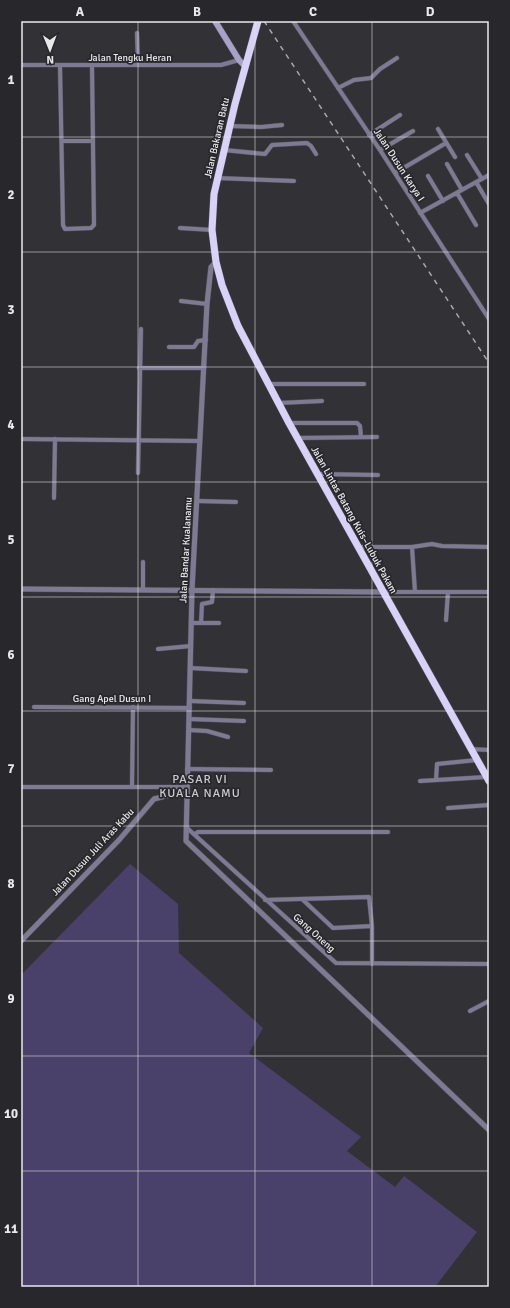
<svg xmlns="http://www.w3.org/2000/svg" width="510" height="1308" font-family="Signika,sans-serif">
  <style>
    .green { fill: #49416a }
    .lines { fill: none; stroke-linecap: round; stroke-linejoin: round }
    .minor-casing { stroke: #4f4f53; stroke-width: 5 }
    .tertiary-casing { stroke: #4f4f53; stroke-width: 6 }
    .secondary-casing { stroke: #4f4f53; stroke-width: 7 }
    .trunk-casing { stroke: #4f4f53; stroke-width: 8 }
    .minor { stroke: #7e7a93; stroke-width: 4 }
    .tertiary { stroke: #7e7a93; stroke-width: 5 }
    .secondary { stroke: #a8a2ca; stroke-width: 6 }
    .trunk { stroke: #d8d2f8; stroke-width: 7 }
    .rail { stroke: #a8a8ab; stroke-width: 1.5; stroke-dasharray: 5 5; stroke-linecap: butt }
    .grid { fill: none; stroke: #e9e8eb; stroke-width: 1; stroke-opacity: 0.55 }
    .labels { text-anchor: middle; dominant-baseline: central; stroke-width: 3.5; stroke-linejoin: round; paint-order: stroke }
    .street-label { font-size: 10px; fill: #e9e8eb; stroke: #28282c }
    .quarter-label { font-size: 12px; letter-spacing: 1px; fill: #cbcbd0; stroke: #28282c }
    .neatline { fill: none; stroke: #e9e8eb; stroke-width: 1.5 }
    .grid-label { font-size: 13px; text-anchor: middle; font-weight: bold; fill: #e9e8eb }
  </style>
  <rect width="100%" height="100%" fill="#323236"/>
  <path class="green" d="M 130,864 L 178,904 L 179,953 L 263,1028 L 249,1053 L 361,1137 L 347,1151 L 395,1187 L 404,1176 L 477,1232 L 435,1287 L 21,1287 L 21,975 Z"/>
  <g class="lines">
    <g class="minor-casing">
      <path id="minor" d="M 293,21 L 380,150 L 489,319
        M 137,33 L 138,65
        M 21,65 L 221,65 L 239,60
        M 60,66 L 63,225 L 65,229 L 91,228 L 94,225 L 92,65
        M 338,88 L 354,80 L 371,78 L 380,69 L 397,58
        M 229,126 L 261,127 L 282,125
        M 438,129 L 455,157
        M 369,135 L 400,115
        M 62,141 L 93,141
        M 224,150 L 265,154 L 272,145 L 307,143 L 311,146 L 316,154
        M 380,150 L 413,131
        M 467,155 L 482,179
        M 447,164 L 462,190
        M 395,173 L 446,143
        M 428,176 L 443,201
        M 217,178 L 294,181
        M 476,182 L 489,204
        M 457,193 L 476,225
        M 420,213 L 489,175
        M 180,228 L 212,230
        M 181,301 L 207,304
        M 169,347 L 194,347 L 198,341 L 206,340
        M 139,368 L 204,368
        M 269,384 L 364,384
        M 279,403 L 322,401
        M 289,423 L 357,423 L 360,426 L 361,437
        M 297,438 L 377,437
        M 21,439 L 200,441
        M 138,473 L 141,329
        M 317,474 L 378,475
        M 54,498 L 55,439
        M 197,501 L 236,502
        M 358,547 L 412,547 L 432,544 L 442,546 L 489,547
        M 412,547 L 415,592
        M 143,590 L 143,562
        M 383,592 L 489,592
        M 446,620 L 448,592
        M 191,623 L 219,623
        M 201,623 L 202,604 L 212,602 L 213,590
        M 158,649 L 191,646
        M 190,668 L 246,671
        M 190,701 L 244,703
        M 34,707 L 190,708
        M 189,719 L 244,721
        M 189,730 L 207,731 L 228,737
        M 471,749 L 489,750
        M 187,769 L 271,770
        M 436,780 L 437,764 L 477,760
        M 420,781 L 486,777
        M 21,787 L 187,787
        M 132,787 L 133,707
        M 448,808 L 489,805
        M 186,827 L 336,963 L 489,964
        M 195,834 L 198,832 L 388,832
        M 302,899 L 333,928 L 372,926
        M 265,900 L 369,897 L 372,926 L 372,964
        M 470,1011 L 489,1001"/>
    </g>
    <g class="tertiary-casing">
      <path id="tertiary" d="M 216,262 L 211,267 L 207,304 L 192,590 L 186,841 L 489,1130
        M 21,589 L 383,592
        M 21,941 L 119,840 L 154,799 L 169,795 L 187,794"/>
    </g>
    <g class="secondary-casing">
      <path id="secondary" d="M 215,21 L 239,60 L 245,66"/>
    </g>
    <g class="trunk-casing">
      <path id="trunk" d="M 258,21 L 235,104 L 214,194 L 212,230 L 216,262 L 222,285 L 238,326 L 289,423 L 489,781"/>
    </g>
    <use href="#minor" class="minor"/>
    <use href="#tertiary" class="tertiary"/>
    <use href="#secondary" class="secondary"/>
    <use href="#trunk" class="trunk"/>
    <path class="rail" d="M 264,21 L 489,363"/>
  </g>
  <path class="grid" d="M 138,21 L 138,1287M 255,21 L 255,1287M 372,21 L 372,1287M 21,137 L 489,137M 21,252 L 489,252M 21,367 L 489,367M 21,482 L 489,482M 21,597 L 489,597M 21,711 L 489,711M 21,826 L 489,826M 21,941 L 489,941M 21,1056 L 489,1056M 21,1171 L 489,1171"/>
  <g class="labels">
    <g class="street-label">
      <text x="130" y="58">Jalan Tengku Heran</text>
      <text transform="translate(217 138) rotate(-77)">Jalan Bakaran Batu</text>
      <text transform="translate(399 165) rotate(57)">Jalan Dusun Karya I</text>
      <text transform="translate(354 520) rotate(61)">Jalan Lintas Batang Kuis–Lubuk Pakam</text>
      <text transform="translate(186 550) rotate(-87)">Jalan Bandar Kualanamu</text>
      <text x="112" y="699">Gang Apel Dusun I</text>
      <text transform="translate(93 852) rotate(-47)">Jalan Dusun Juli Aras Kabu</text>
      <text transform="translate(314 933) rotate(42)">Gang Oneng</text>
    </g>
    <g class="quarter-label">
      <text x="200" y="779">PASAR VI<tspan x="200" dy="14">KUALA NAMU</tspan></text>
    </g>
  </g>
  <rect width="510" height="1308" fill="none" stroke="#28282c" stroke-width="44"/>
  <g transform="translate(50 50) rotate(179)" stroke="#28282c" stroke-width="3" paint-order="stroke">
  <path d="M0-3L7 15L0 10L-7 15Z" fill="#e9e8eb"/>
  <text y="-6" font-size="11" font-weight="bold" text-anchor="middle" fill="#e9e8eb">N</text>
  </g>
  <rect x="22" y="22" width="466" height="1264" class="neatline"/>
  <g class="grid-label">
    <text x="80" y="16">A</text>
    <text x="197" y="16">B</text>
    <text x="313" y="16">C</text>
    <text x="430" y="16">D</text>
    <text x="11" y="84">1</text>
    <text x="11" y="199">2</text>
    <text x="11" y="314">3</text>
    <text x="11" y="429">4</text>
    <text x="11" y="544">5</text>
    <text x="11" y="659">6</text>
    <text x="11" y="773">7</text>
    <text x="11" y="888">8</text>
    <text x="11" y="1003">9</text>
    <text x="11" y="1118">10</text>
    <text x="11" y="1233">11</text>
  </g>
</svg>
